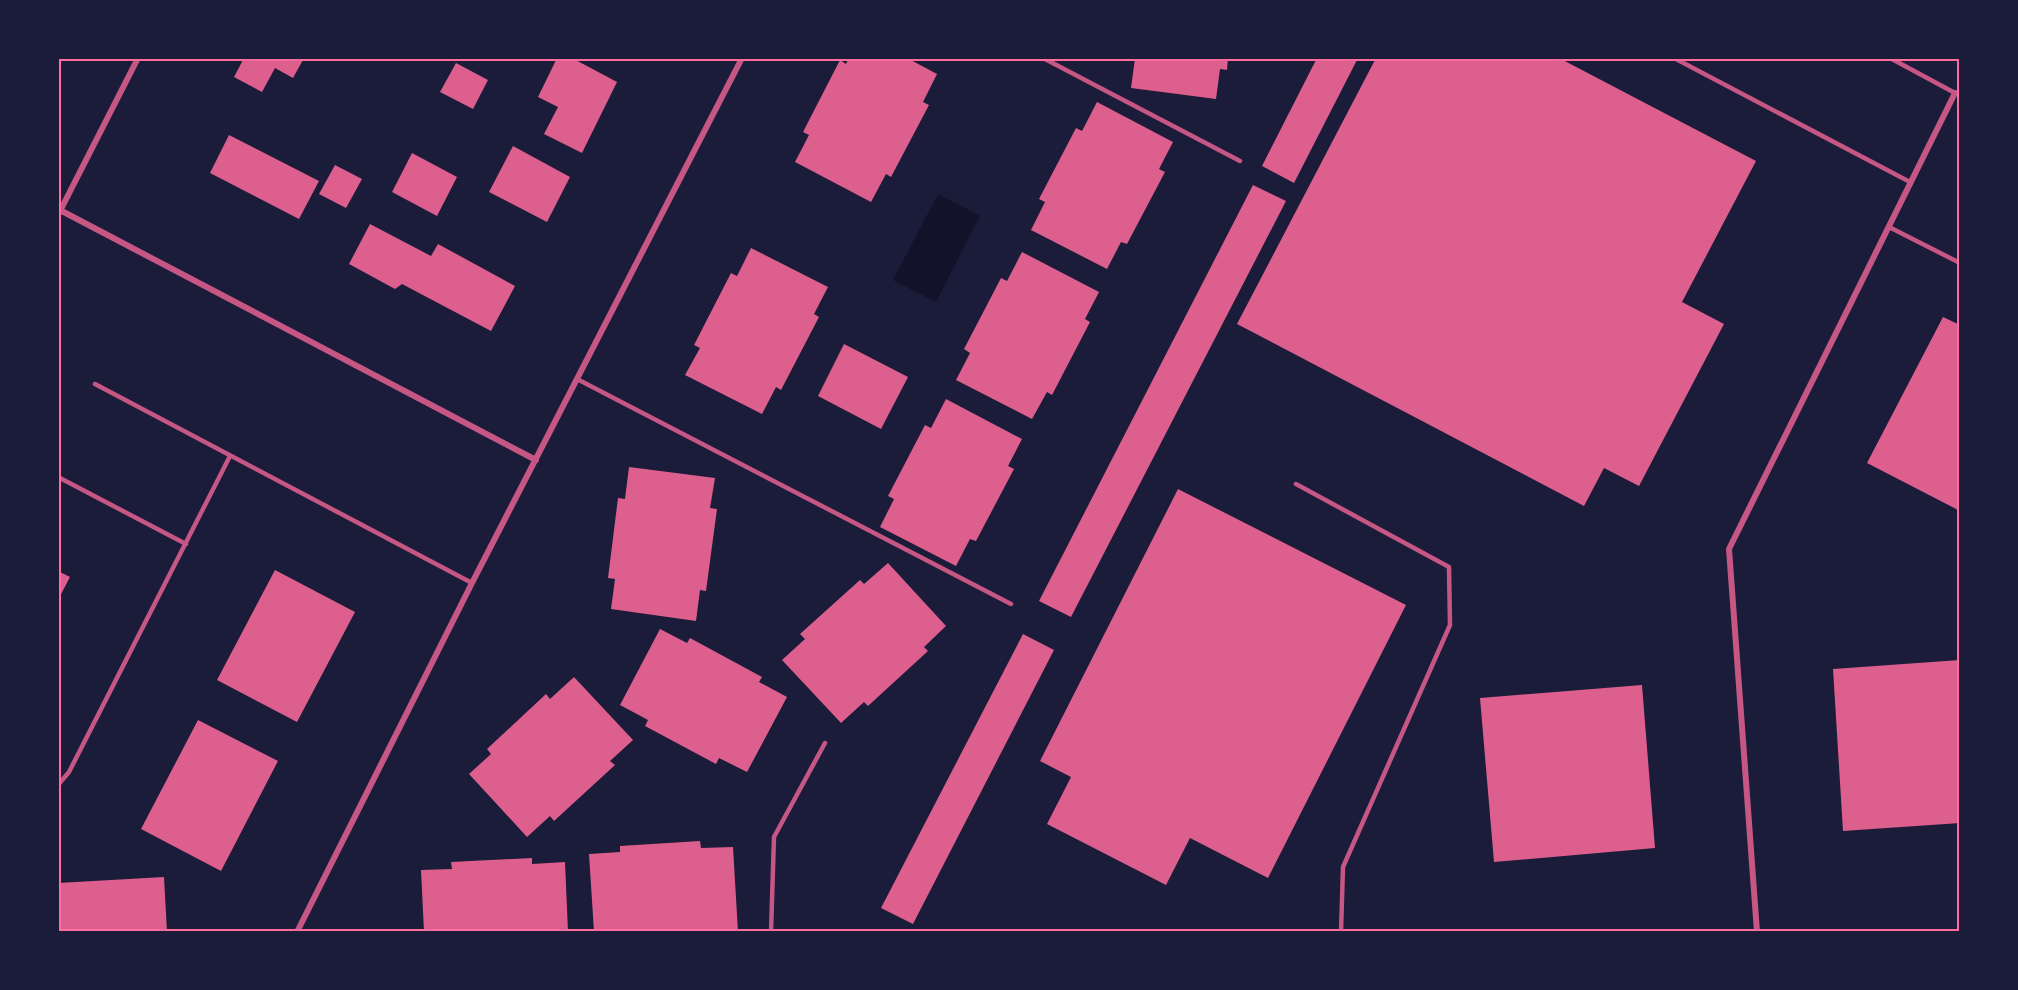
<svg xmlns="http://www.w3.org/2000/svg" width="2018" height="990" font-family="Karla,sans-serif">
  <style>
    .water { fill: #12122b }
    .building { fill: #dd5f8e }
    .lines { fill: none; stroke-linecap: round; stroke-linejoin: round }
    .service { stroke: #c65784; stroke-width: 4.5 }
    .minor { stroke: #c65784; stroke-width: 6 }
    .neatline { fill: none; stroke: #ff6b9d; stroke-width: 2 }
  </style>
  <rect width="100%" height="100%" fill="#1b1b3a"/>
  <path class="water" d="M 938,194 L 980,216 L 936,302 L 893,280 Z"/>
  <path class="building" d="M 244,58 L 304,58 L 293,78 L 275,68 L 262,92 L 234,77 Z
    M 557,58 L 572,58 L 617,82 L 582,153 L 544,134 L 558,107 L 538,97 Z
    M 849,58 L 907,58 L 937,74 L 923,102 L 929,105 L 891,177 L 886,174 L 871,202 L 795,162 L 809,135 L 803,132 L 840,60 L 846,64 Z
    M 1135,58 L 1228,58 L 1227,70 L 1220,69 L 1216,99 L 1131,88 Z
    M 1317,58 L 1358,58 L 1294,183 L 1262,166 Z
    M 1376,58 L 1559,58 L 1756,161 L 1682,302 L 1724,324 L 1639,486 L 1604,468 L 1584,506 L 1237,324 Z
    M 456,63 L 488,80 L 473,109 L 440,92 Z
    M 1097,102 L 1173,142 L 1159,169 L 1165,172 L 1127,244 L 1121,242 L 1107,269 L 1031,230 L 1045,202 L 1039,199 L 1076,128 L 1082,131 Z
    M 229,135 L 319,181 L 299,219 L 210,173 Z
    M 513,146 L 570,177 L 547,222 L 489,192 Z
    M 412,153 L 457,177 L 437,216 L 392,192 Z
    M 335,165 L 362,179 L 346,208 L 319,194 Z
    M 1253,185 L 1286,201 L 1071,617 L 1039,601 Z
    M 370,224 L 431,256 L 438,244 L 515,286 L 491,331 L 402,284 L 395,289 L 349,264 Z
    M 751,248 L 828,287 L 814,314 L 819,317 L 781,390 L 776,387 L 762,414 L 685,375 L 700,348 L 694,345 L 731,273 L 737,276 Z
    M 1022,252 L 1099,292 L 1085,319 L 1090,322 L 1052,395 L 1047,392 L 1032,419 L 956,380 L 970,353 L 964,349 L 1001,278 L 1007,281 Z
    M 1943,317 L 1960,325 L 1960,511 L 1867,463 Z
    M 844,344 L 908,377 L 881,429 L 818,396 Z
    M 946,399 L 1022,439 L 1008,466 L 1014,469 L 976,541 L 970,539 L 956,566 L 880,527 L 894,499 L 888,496 L 925,425 L 931,428 Z
    M 629,467 L 715,478 L 710,508 L 717,509 L 706,591 L 700,590 L 696,621 L 611,609 L 615,579 L 608,578 L 618,498 L 625,499 Z
    M 1178,489 L 1406,605 L 1268,878 L 1190,838 L 1166,885 L 1047,824 L 1071,777 L 1040,761 Z
    M 888,563 L 946,626 L 924,647 L 928,651 L 868,706 L 864,702 L 841,723 L 782,660 L 805,639 L 800,634 L 860,580 L 864,584 Z
    M 275,570 L 355,612 L 297,722 L 217,680 Z
    M 58,571 L 70,577 L 58,600 Z
    M 660,629 L 687,643 L 690,638 L 762,677 L 759,682 L 787,697 L 747,772 L 719,758 L 716,764 L 645,726 L 648,720 L 620,705 Z
    M 1023,634 L 1054,650 L 913,924 L 881,908 Z
    M 1960,660 L 1960,823 L 1843,831 L 1833,669 Z
    M 574,677 L 633,740 L 610,761 L 615,765 L 554,821 L 550,816 L 527,837 L 469,774 L 491,754 L 487,749 L 546,694 L 550,699 Z
    M 1642,685 L 1655,848 L 1494,862 L 1480,698 Z
    M 198,720 L 278,761 L 221,871 L 141,829 Z
    M 700,841 L 701,848 L 733,847 L 738,932 L 594,932 L 589,854 L 620,852 L 620,846 Z
    M 532,858 L 532,864 L 565,862 L 568,932 L 424,932 L 421,870 L 452,869 L 451,862 Z
    M 164,877 L 167,932 L 58,932 L 58,883 Z"/>
  <g class="lines">
    <path class="service" d="M 1043,58 L 1240,161
      M 1674,58 L 1910,182
      M 1890,58 L 1955,93
      M 1889,227 L 1960,263
      M 577,379 L 1011,604
      M 95,384 L 472,583
      M 58,477 L 186,544
      M 1296,484 L 1449,567 L 1450,625 L 1343,867 L 1341,932
      M 58,785 L 69,772 L 230,456
      M 771,932 L 774,837 L 825,743"/>
    <path class="minor" d="M 58,209 L 536,460
      M 58,215 L 138,58
      M 297,932 L 472,583 L 742,58
      M 1757,932 L 1729,549 L 1955,93"/>
  </g>
  <rect width="2018" height="990" fill="none" stroke="#1b1b3a" stroke-width="120"/>
  <rect x="60" y="60" width="1898" height="870" class="neatline"/>
</svg>
